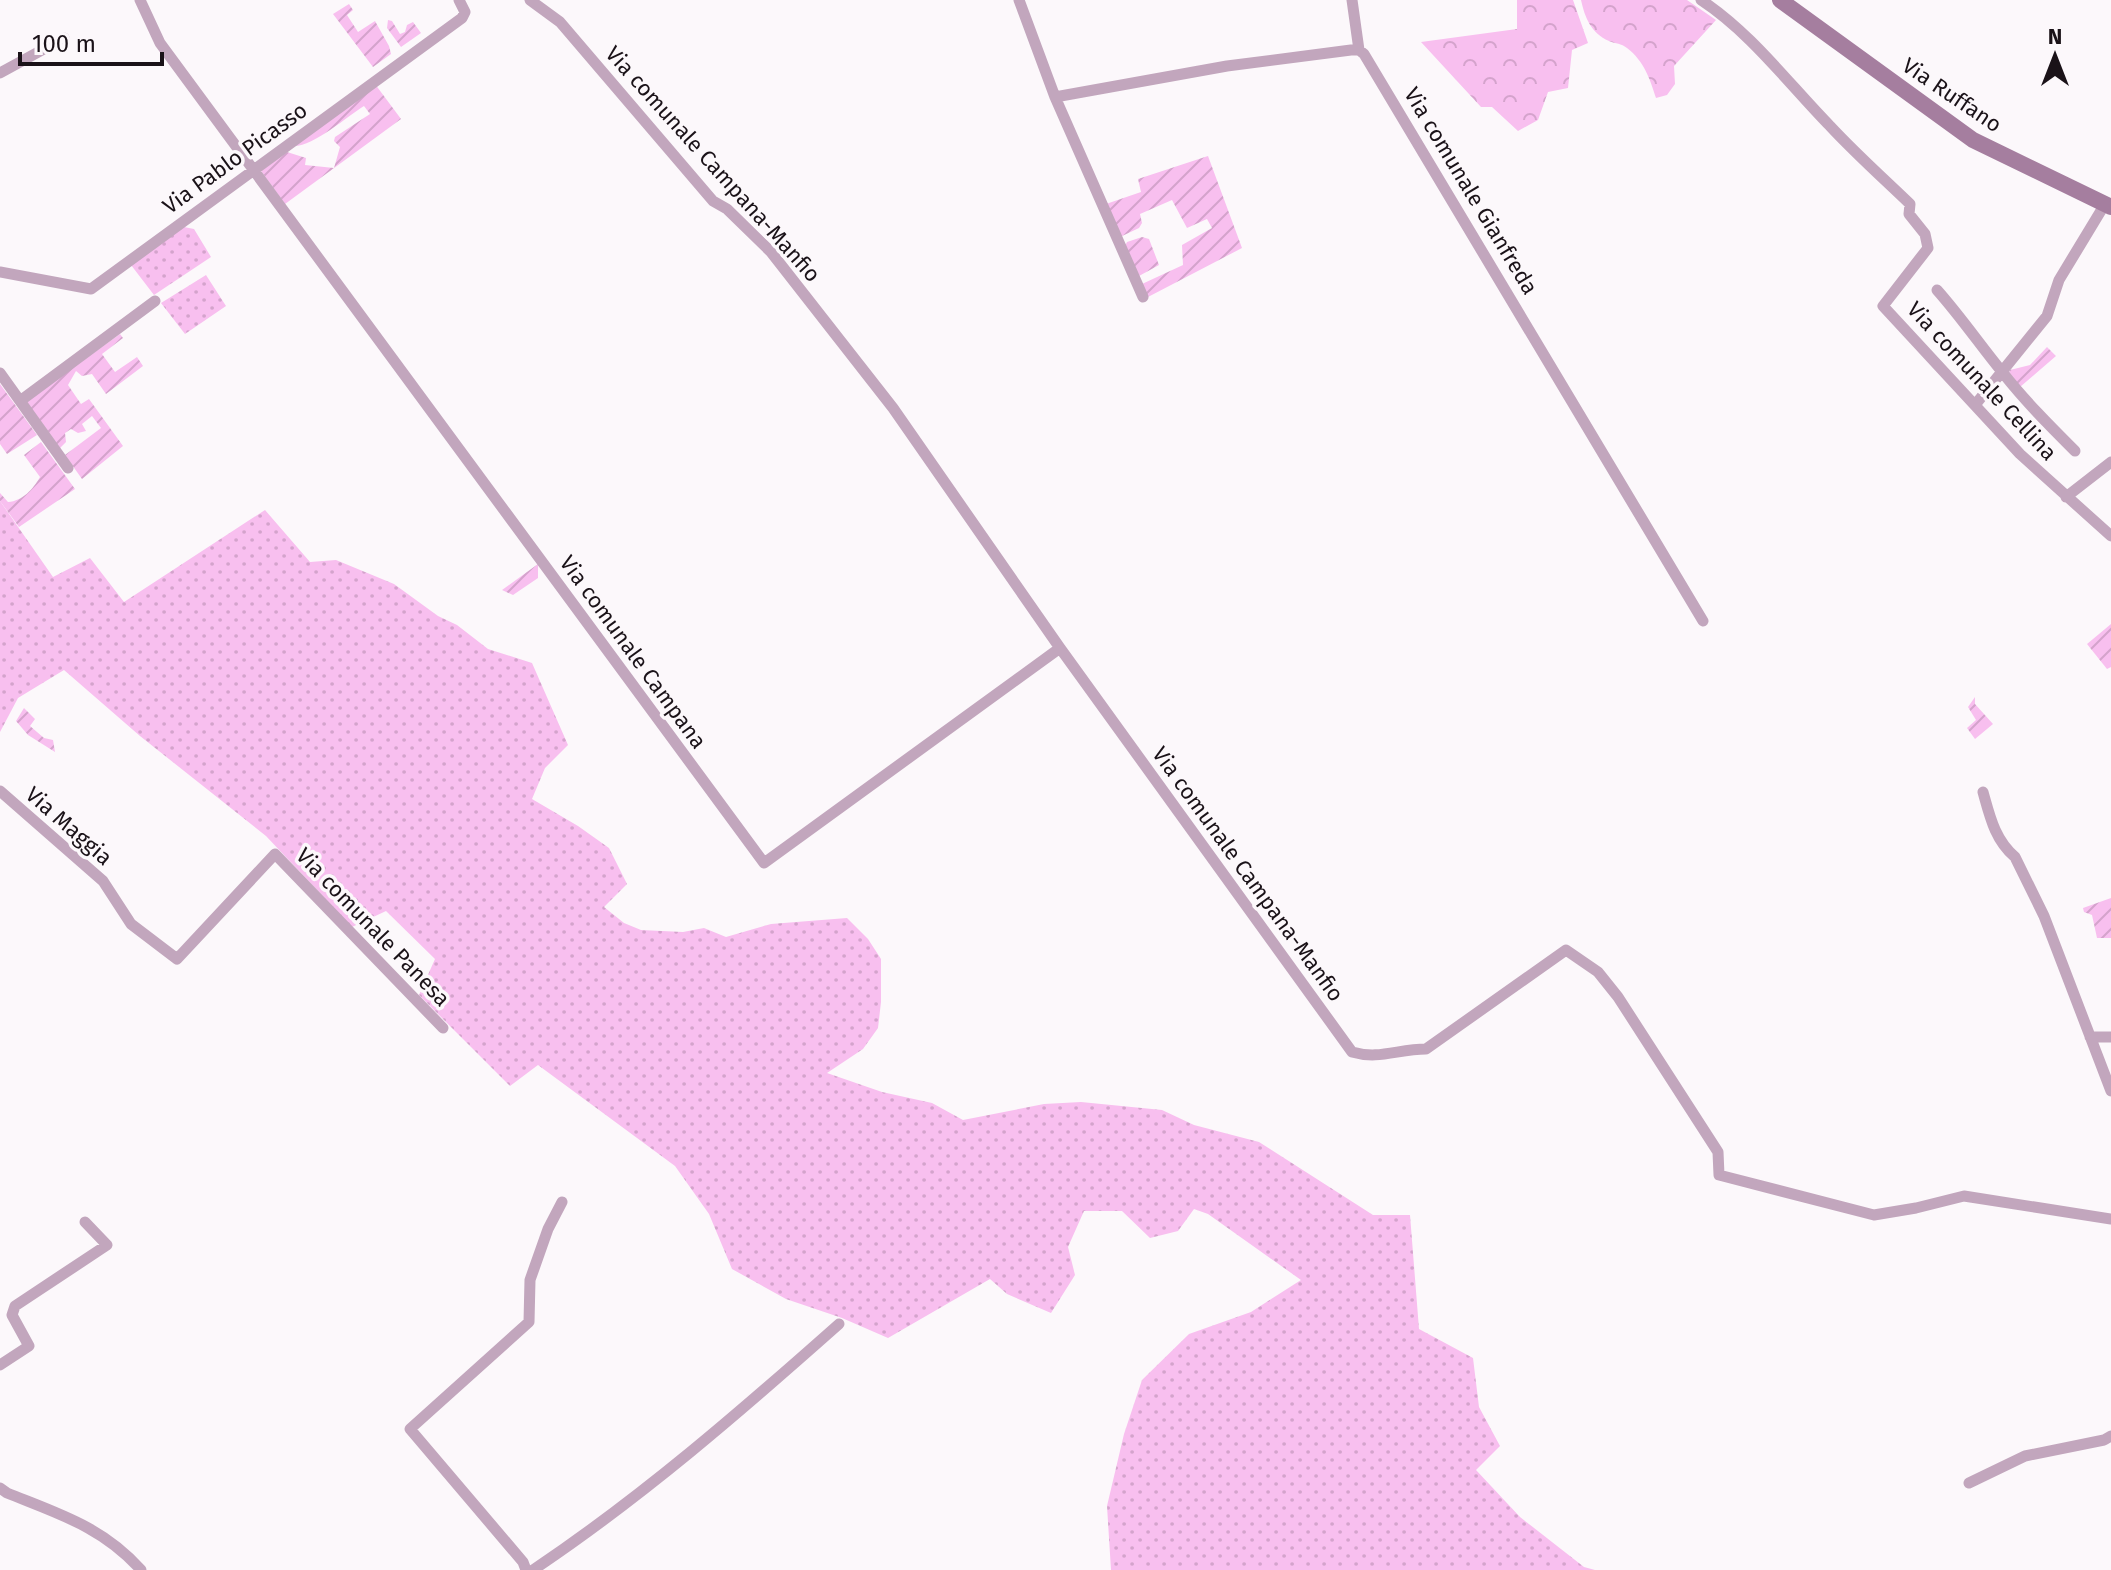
<svg xmlns="http://www.w3.org/2000/svg" width="2111" height="1570" font-family="'Fira Sans',sans-serif">
  <style>
    .grass { fill: url(#grass-dots) }
    .forest { fill: url(#forest-crowns) }
    .garden { fill: url(#garden-furrows) }
    .lines { fill: none; stroke-linecap: round; stroke-linejoin: round }
    .street { stroke: #c2a6bd; stroke-width: 11 }
    .secondary { stroke: #a57e9f; stroke-width: 16 }
    .labels { text-anchor: middle; dominant-baseline: central; stroke-width: 7; stroke-linejoin: round; paint-order: stroke }
    .street-label { font-size: 22px; fill: #1a1218; stroke: #fcf8fb }
  </style>
  <defs>
    <pattern id="grass-dots" width="8" height="8" patternUnits="userSpaceOnUse" patternTransform="scale(2)"><rect width="8" height="8" fill="#f8bfef"/><path d="M2 2h.1M6 6h.1" fill="none" stroke="#d4a3cc" stroke-width="1.8" stroke-linecap="round"/></pattern>
    <pattern id="forest-crowns" width="20" height="18" patternUnits="userSpaceOnUse" patternTransform="scale(2)"><rect width="20" height="18" fill="#f8bfef"/><path d="M2 6a3 3 0 1 1 6 0M12 15a3 3 0 1 1 6 0" fill="none" stroke="#d4a3cc"/></pattern>
    <pattern id="garden-furrows" width="10" height="10" patternUnits="userSpaceOnUse" patternTransform="scale(2)"><rect width="10" height="10" fill="#f8bfef"/><path d="M-1 1l2-2M0 10L10 0M9 11l2-2" fill="none" stroke="#d4a3cc"/></pattern>
  </defs>
  <rect width="100%" height="100%" fill="#fcf8fb"/>
  <path class="grass" d="M 184,227 L 194,229 L 211,257 L 154,295 L 131,265 Z
    M 206,275 L 226,306 L 185,334 L 161,303 Z
    M 0,501 L 53,577 L 90,558 L 124,602 L 265,510 L 310,562 L 336,560 L 394,584 L 438,616 L 457,625 L 488,649 L 532,663 L 568,745 L 545,768 L 532,799 L 578,826 L 609,848 L 627,884 L 604,907 L 624,923 L 641,930 L 683,932 L 704,928 L 726,937 L 771,924 L 847,918 L 868,939 L 881,959 L 881,1002 L 878,1028 L 863,1049 L 827,1073 L 882,1092 L 932,1103 L 963,1120 L 1044,1104 L 1081,1102 L 1162,1110 L 1194,1125 L 1259,1142 L 1373,1215 L 1410,1215 L 1419,1329 L 1473,1358 L 1479,1407 L 1500,1446 L 1476,1470 L 1520,1517 L 1584,1567 L 1595,1570 L 1111,1570 L 1107,1506 L 1124,1434 L 1142,1380 L 1189,1334 L 1251,1312 L 1301,1280 L 1208,1214 L 1194,1209 L 1178,1231 L 1150,1238 L 1122,1211 L 1084,1211 L 1068,1247 L 1075,1275 L 1051,1313 L 1007,1294 L 990,1279 L 888,1338 L 842,1318 L 786,1299 L 732,1269 L 709,1214 L 675,1166 L 538,1065 L 510,1086 L 419,995 L 435,959 L 386,911 L 352,927 L 266,836 L 140,736 L 64,670 L 18,698 L 0,732 Z"/>
  <path class="forest" d="M 1517,0 L 1573,0 L 1588,43 L 1572,50 L 1568,88 L 1548,92 L 1538,120 L 1518,131 L 1492,107 L 1481,107 L 1421,42 L 1517,29 Z
    M 1581,0 L 1687,0 L 1716,20 L 1674,66 L 1675,84 L 1667,95 L 1656,98 C 1650,79 1644,61 1627,48 C 1621,43 1616,44 1609,41 C 1591,33 1585,18 1581,0 Z"/>
  <path class="garden" d="M 349,4 L 353,10 L 347,15 L 358,32 L 375,21 L 389,46 L 391,54 L 373,67 L 333,14 Z
    M 388,20 L 392,21 L 400,34 L 405,32 L 407,25 L 413,22 L 421,33 L 401,47 L 387,28 Z
    M 375,84 L 401,119 L 285,204 L 261,171 L 287,152 L 306,158 L 305,165 L 334,168 L 340,147 L 334,141 L 335,137 L 370,114 L 364,106 C 348,116 311,148 293,146 Z
    M 1208,156 L 1242,248 L 1148,297 L 1142,284 L 1183,265 L 1182,245 L 1212,228 L 1207,219 L 1187,228 L 1172,200 L 1140,214 L 1142,223 L 1139,228 L 1120,237 L 1106,204 L 1141,192 L 1138,179 Z
    M 1142,237 L 1149,239 L 1159,265 L 1139,276 L 1125,246 L 1127,242 Z
    M 120,334 L 123,338 L 102,354 L 115,372 L 137,357 L 143,366 L 106,394 L 92,374 L 82,376 L 76,371 L 68,385 L 81,404 L 89,399 L 123,446 L 82,479 L 65,455 L 101,428 L 92,416 L 82,424 L 86,431 L 78,433 L 71,429 L 65,433 L 66,442 L 60,448 L 26,401 Z
    M 2047,347 L 2056,356 L 2020,387 L 2009,373 L 2010,370 L 2030,365 Z
    M 0,384 L 37,435 L 7,454 L 0,444 Z
    M 41,442 L 75,489 L 19,527 L 0,501 L 0,493 L 8,502 C 23,501 33,489 40,477 L 24,455 Z
    M 538,564 L 538,578 L 513,595 L 502,590 Z
    M 2111,624 L 2111,667 L 2107,669 L 2087,644 Z
    M 1975,697 L 1975,704 L 1993,724 L 1975,739 L 1967,728 L 1976,720 L 1968,707 Z
    M 24,708 L 35,719 L 30,726 L 44,738 L 53,740 L 55,752 L 28,735 L 16,721 Z
    M 2111,898 L 2111,938 L 2097,938 L 2092,915 L 2084,912 L 2083,908 Z"/>
  <g class="lines">
    <path class="street" d="M 140,0 L 160,43 L 764,863 L 1060,648
      M 530,0 L 560,22 L 713,201 L 727,209 L 771,252 L 893,408 L 1060,648 L 1352,1052 C 1379,1060 1398,1049 1426,1049 L 1566,950 L 1598,972 L 1618,997 L 1718,1152 L 1719,1175 L 1874,1215 L 1916,1208 L 1964,1196 L 2111,1219
      M 1019,0 L 1055,97 L 1143,297
      M 1352,0 L 1359,50
      M 1701,0 C 1751,33 1788,83 1830,126 C 1855,153 1883,178 1910,204 L 1909,214 L 1925,234 L 1928,248 L 1883,306 L 2020,454 L 2111,536
      M 0,73 L 64,38
      M 1055,97 L 1227,66 L 1351,50 L 1359,50 L 1364,54 L 1703,621
      M 0,272 L 91,289 L 462,18 L 465,12 L 459,0
      M 1937,290 C 1961,317 1980,345 2003,373 C 2025,401 2050,426 2075,451
      M 0,373 L 68,468
      M 20,401 L 155,301
      M 1975,405 L 2047,316 L 2059,280 L 2105,204
      M 2066,497 L 2111,462
      M 0,791 L 103,881 L 131,924 L 177,959 L 275,854 L 443,1028
      M 1983,792 C 1990,817 1995,840 2015,857 L 2044,916 L 2111,1091
      M 2090,1037 L 2111,1037
      M 0,1365 L 29,1346 L 12,1315 L 15,1306 L 107,1245 L 85,1222
      M 1969,1483 L 2025,1456 L 2104,1440 L 2111,1436
      M 0,1488 L 7,1493 C 59,1514 103,1527 141,1570
      M 526,1570 L 523,1562 L 410,1429 L 529,1322 L 530,1280 L 548,1229 L 562,1202
      M 533,1570 C 642,1497 741,1411 839,1324"/>
    <path class="secondary" d="M 1780,0 L 1973,140 L 2111,207"/>
  </g>
  <g class="labels">
    <g class="street-label">
      <text transform="translate(1952 95) rotate(34)">Via Ruffano</text>
      <text transform="translate(235 158) rotate(-36)">Via Pablo Picasso</text>
      <text transform="translate(713 164) rotate(48)">Via comunale Campana-Manfio</text>
      <text transform="translate(1471 191) rotate(59)">Via comunale Gianfreda</text>
      <text transform="translate(1982 381) rotate(47)">Via comunale Cellina</text>
      <text transform="translate(633 652) rotate(54)">Via comunale Campana</text>
      <text transform="translate(69 826) rotate(41)">Via Maggia</text>
      <text transform="translate(1248 874) rotate(54)">Via comunale Campana-Manfio</text>
      <text transform="translate(373 927) rotate(46)">Via comunale Panesa</text>
    </g>
  </g>
  <g transform="translate(2055 56)" stroke="#fcf8fb" stroke-width="6" paint-order="stroke">
  <path d="M0-6L14 30L0 20L-14 30Z" fill="#1a1218"/>
  <text y="-12" font-size="22" font-weight="bold" text-anchor="middle" fill="#1a1218">N</text>
  </g>
  <path d="M20 52v12h142v-12" fill="none" stroke="#1a1218" stroke-width="4"/>
  <text x="32" y="52" font-size="24" fill="#1a1218" stroke="#fcf8fb" stroke-width="6" paint-order="stroke">100 m</text>
</svg>
